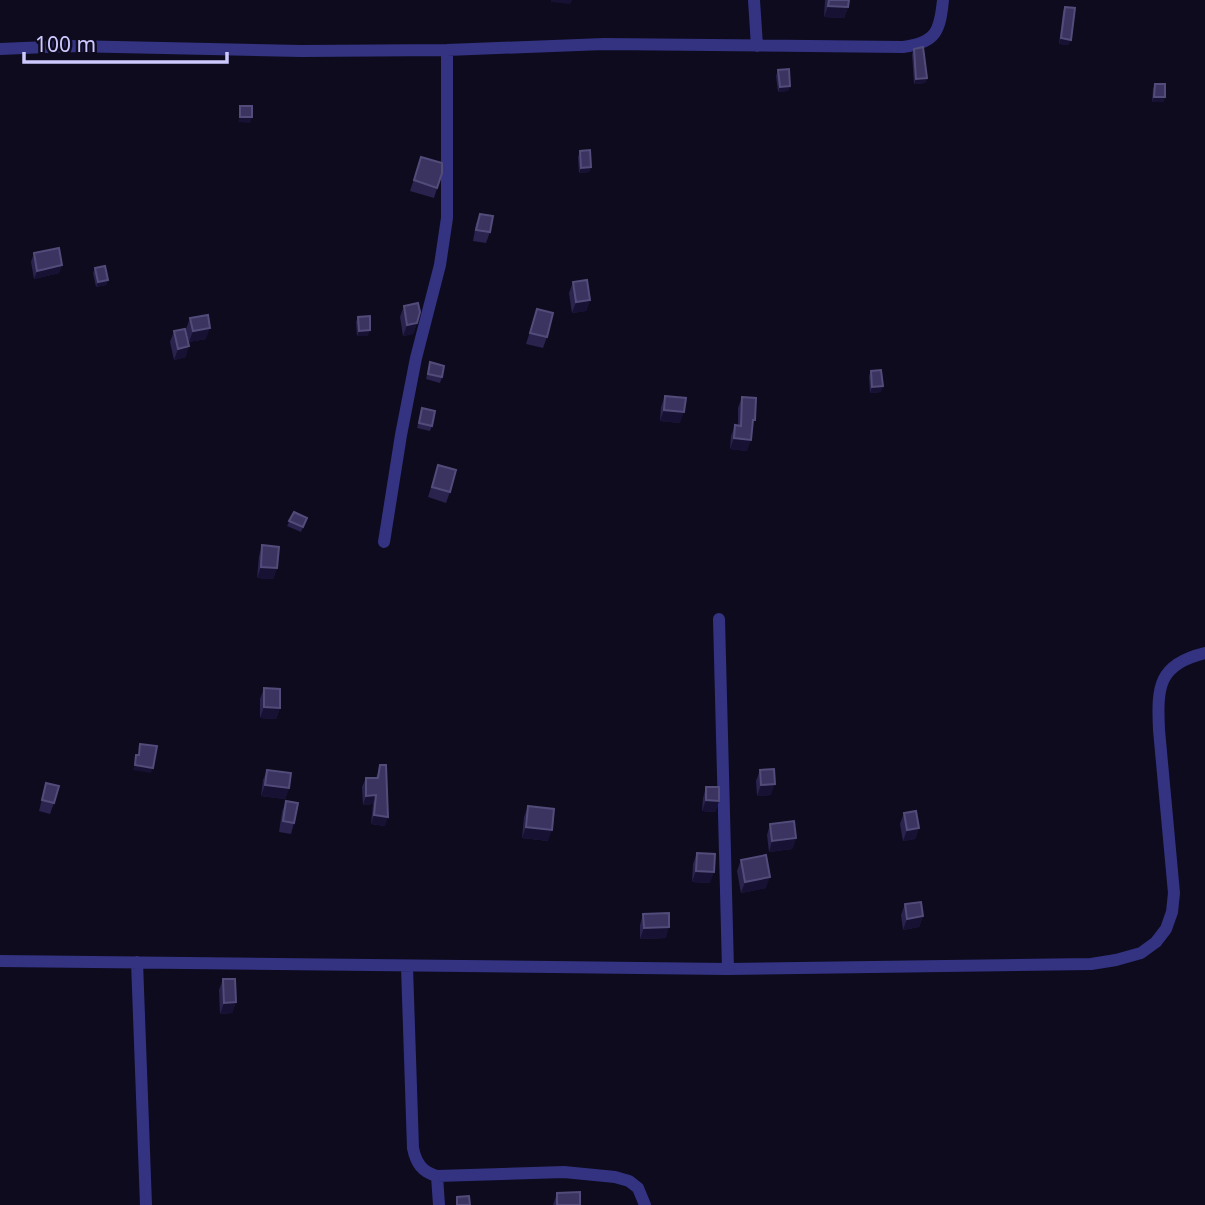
<svg xmlns="http://www.w3.org/2000/svg" width="1205" height="1205" font-family="'Noto Sans',sans-serif">
  <style>
    .lines { fill: none; stroke-linecap: round; stroke-linejoin: round }
    .minor { stroke: #333381; stroke-width: 12 }
    .wall { fill: #29234e }
    .shaded-wall { fill: #171233 }
    .building { fill: #3b3461; stroke: #524c7a; stroke-width: 2 }
  </style>
  <rect width="100%" height="100%" fill="#0e0b1f"/>
  <g class="lines">
    <path class="minor" d="M 754,0 L 757,46
      M 0,49 L 70,46 L 301,51 L 447,50 L 604,44 L 903,47 C 936,43 940,31 943,0
      M 384,542 L 401,435 L 416,358 L 440,265 L 447,218 L 447,50
      M 719,619 L 728,969
      M 0,961 L 728,969 L 1091,964 L 1116,960 L 1141,953 L 1156,942 L 1166,929 L 1172,912 L 1174,893 L 1159,730 C 1157,687 1158,664 1205,653
      M 137,962 L 146,1205
      M 407,967 L 413,1148 C 416,1163 422,1172 437,1176 L 564,1172 L 615,1177 L 629,1181 L 638,1188 L 645,1205
      M 437,1176 L 439,1205"/>
  </g>
  <path class="wall" d="M 825,0 L 849,0 L 848,7 L 844,18 L 824,17 Z
    M 1065,7 L 1069,45 L 1059,44 L 1063,12 Z
    M 914,49 L 927,78 L 925,83 L 914,84 L 912,54 Z
    M 778,70 L 790,86 L 788,91 L 778,92 L 776,76 Z
    M 1155,84 L 1165,97 L 1163,102 L 1152,102 L 1153,89 Z
    M 580,151 L 591,167 L 589,172 L 579,173 L 578,157 Z
    M 421,157 L 442,173 L 434,198 L 410,191 Z
    M 480,214 L 490,232 L 486,243 L 473,241 L 476,224 Z
    M 34,253 L 62,265 L 59,273 L 34,279 L 31,262 Z
    M 95,268 L 108,280 L 106,285 L 96,287 L 93,273 Z
    M 573,282 L 590,300 L 586,311 L 572,313 L 569,293 Z
    M 404,306 L 417,323 L 413,334 L 403,336 L 400,317 Z
    M 537,309 L 547,337 L 543,348 L 526,344 Z
    M 358,317 L 368,336 L 357,336 L 356,322 Z
    M 190,318 L 206,339 L 189,342 L 186,329 Z
    M 174,331 L 186,357 L 174,360 L 170,342 Z
    M 430,362 L 442,377 L 440,383 L 426,379 Z
    M 871,371 L 881,392 L 870,393 L 869,376 Z
    M 665,396 L 680,423 L 660,421 L 661,407 Z
    M 742,397 L 752,429 L 747,451 L 730,449 L 731,436 L 735,425 L 738,425 L 738,408 Z
    M 422,408 L 432,426 L 430,431 L 417,428 Z
    M 438,465 L 450,492 L 446,503 L 428,497 Z
    M 294,512 L 307,518 L 301,532 L 287,526 Z
    M 262,545 L 277,568 L 273,579 L 257,578 L 259,556 Z
    M 264,688 L 280,708 L 276,719 L 260,718 L 260,699 Z
    M 380,765 L 385,826 L 371,824 L 373,804 L 363,805 L 362,787 L 366,778 L 376,778 Z
    M 267,770 L 289,788 L 285,799 L 261,796 L 263,780 Z
    M 760,770 L 771,795 L 757,796 L 756,781 Z
    M 46,783 L 54,803 L 50,814 L 39,811 Z
    M 706,787 L 719,801 L 715,812 L 702,811 L 703,798 Z
    M 286,801 L 294,823 L 291,834 L 279,832 L 282,812 Z
    M 528,806 L 548,841 L 522,838 L 524,817 Z
    M 904,813 L 919,828 L 915,839 L 903,841 L 900,824 Z
    M 770,824 L 796,838 L 792,849 L 769,852 L 767,835 Z
    M 697,853 L 710,883 L 692,882 L 693,864 Z
    M 741,860 L 766,888 L 741,893 L 737,871 Z
    M 905,904 L 923,916 L 919,927 L 903,930 L 901,915 Z
    M 643,914 L 666,938 L 640,939 L 640,925 Z
    M 223,979 L 236,1002 L 232,1013 L 220,1014 L 219,990 Z
    M 557,1193 L 580,1205 L 553,1205 Z"/>
  <path class="shaded-wall" d="M 551,0 L 572,0 L 570,4 L 551,2 Z
    M 828,6 L 848,7 L 844,18 L 824,17 Z
    M 1061,38 L 1071,40 L 1069,45 L 1059,44 Z
    M 927,78 L 925,83 L 914,84 L 916,79 Z
    M 790,86 L 788,91 L 778,92 L 780,87 Z
    M 1154,97 L 1165,97 L 1163,102 L 1152,102 Z
    M 240,117 L 252,117 L 250,123 L 238,122 Z
    M 591,167 L 589,172 L 579,173 L 581,168 Z
    M 62,265 L 59,273 L 34,279 L 37,271 Z
    M 108,280 L 106,285 L 96,287 L 98,282 Z
    M 590,300 L 586,311 L 572,313 L 576,302 Z
    M 417,323 L 413,334 L 403,336 L 407,325 Z
    M 210,328 L 206,339 L 189,342 L 193,331 Z
    M 370,330 L 368,336 L 357,336 L 359,331 Z
    M 189,346 L 186,357 L 174,360 L 178,349 Z
    M 883,386 L 881,392 L 870,393 L 872,387 Z
    M 664,410 L 684,412 L 680,423 L 660,421 Z
    M 734,438 L 751,440 L 747,451 L 730,449 Z
    M 261,567 L 277,568 L 273,579 L 257,578 Z
    M 264,707 L 280,708 L 276,719 L 260,718 Z
    M 135,765 L 153,768 L 151,773 L 133,770 Z
    M 775,784 L 771,795 L 757,796 L 761,785 Z
    M 265,785 L 289,788 L 285,799 L 261,796 Z
    M 376,795 L 373,804 L 363,805 L 366,796 Z
    M 706,800 L 719,801 L 715,812 L 702,811 Z
    M 374,815 L 388,817 L 385,826 L 371,824 Z
    M 526,827 L 552,830 L 548,841 L 522,838 Z
    M 919,828 L 915,839 L 903,841 L 907,830 Z
    M 796,838 L 792,849 L 769,852 L 772,841 Z
    M 696,871 L 714,872 L 710,883 L 692,882 Z
    M 770,877 L 766,888 L 741,893 L 745,882 Z
    M 923,916 L 919,927 L 903,930 L 907,919 Z
    M 669,927 L 666,938 L 640,939 L 644,928 Z
    M 236,1002 L 232,1013 L 220,1014 L 224,1003 Z"/>
  <path class="building" d="M 829,0 L 849,0 L 848,7 L 828,6 Z
    M 1065,7 L 1075,8 L 1071,40 L 1061,38 Z
    M 923,47 L 927,78 L 916,79 L 914,49 Z
    M 789,69 L 790,86 L 780,87 L 778,70 Z
    M 1155,84 L 1165,84 L 1165,97 L 1154,97 Z
    M 240,106 L 252,106 L 252,117 L 240,117 Z
    M 590,150 L 591,167 L 581,168 L 580,151 Z
    M 421,157 L 442,163 L 442,173 L 437,188 L 414,180 Z
    M 480,214 L 493,216 L 490,232 L 476,230 Z
    M 59,248 L 62,265 L 37,271 L 34,253 Z
    M 105,266 L 108,280 L 98,282 L 95,268 Z
    M 587,280 L 590,300 L 576,302 L 573,282 Z
    M 418,303 L 420,312 L 417,323 L 407,325 L 404,306 Z
    M 537,309 L 553,313 L 547,337 L 530,333 Z
    M 208,315 L 210,328 L 193,331 L 190,318 Z
    M 370,316 L 370,330 L 359,331 L 358,317 Z
    M 185,329 L 189,346 L 178,349 L 174,331 Z
    M 430,362 L 444,366 L 442,377 L 428,374 Z
    M 881,370 L 883,386 L 872,387 L 871,371 Z
    M 665,396 L 686,398 L 684,412 L 664,410 Z
    M 742,397 L 756,398 L 755,420 L 753,420 L 751,440 L 734,438 L 735,425 L 741,426 Z
    M 422,408 L 435,411 L 432,426 L 419,423 Z
    M 438,465 L 456,470 L 450,492 L 432,487 Z
    M 294,512 L 307,518 L 303,527 L 289,521 Z
    M 262,545 L 279,547 L 277,568 L 261,567 Z
    M 264,688 L 280,689 L 280,708 L 264,707 Z
    M 140,744 L 157,746 L 153,768 L 135,765 L 136,755 L 139,755 Z
    M 380,765 L 386,765 L 388,817 L 374,815 L 376,795 L 366,796 L 366,778 L 378,778 Z
    M 774,769 L 775,784 L 761,785 L 760,770 Z
    M 267,770 L 291,773 L 289,788 L 265,785 Z
    M 46,783 L 59,786 L 54,803 L 42,800 Z
    M 706,787 L 719,787 L 719,801 L 706,800 Z
    M 286,801 L 298,803 L 294,823 L 283,821 Z
    M 528,806 L 554,809 L 552,830 L 526,827 Z
    M 916,811 L 919,828 L 907,830 L 904,813 Z
    M 794,821 L 796,838 L 772,841 L 770,824 Z
    M 697,853 L 715,854 L 714,872 L 696,871 Z
    M 766,855 L 770,877 L 745,882 L 741,860 Z
    M 921,902 L 923,916 L 907,919 L 905,904 Z
    M 669,913 L 669,927 L 644,928 L 643,914 Z
    M 223,979 L 235,979 L 236,1002 L 224,1003 Z
    M 580,1192 L 580,1205 L 557,1205 L 557,1193 Z
    M 469,1196 L 470,1205 L 457,1205 L 457,1197 Z"/>
  <path d="M24 52v10h203v-10" fill="none" stroke="#cdc9ff" stroke-width="3.5"/>
  <text x="35" y="52" font-size="21" fill="#cdc9ff" stroke="#0e0b1f" stroke-width="5" paint-order="stroke">100 m</text>
</svg>
